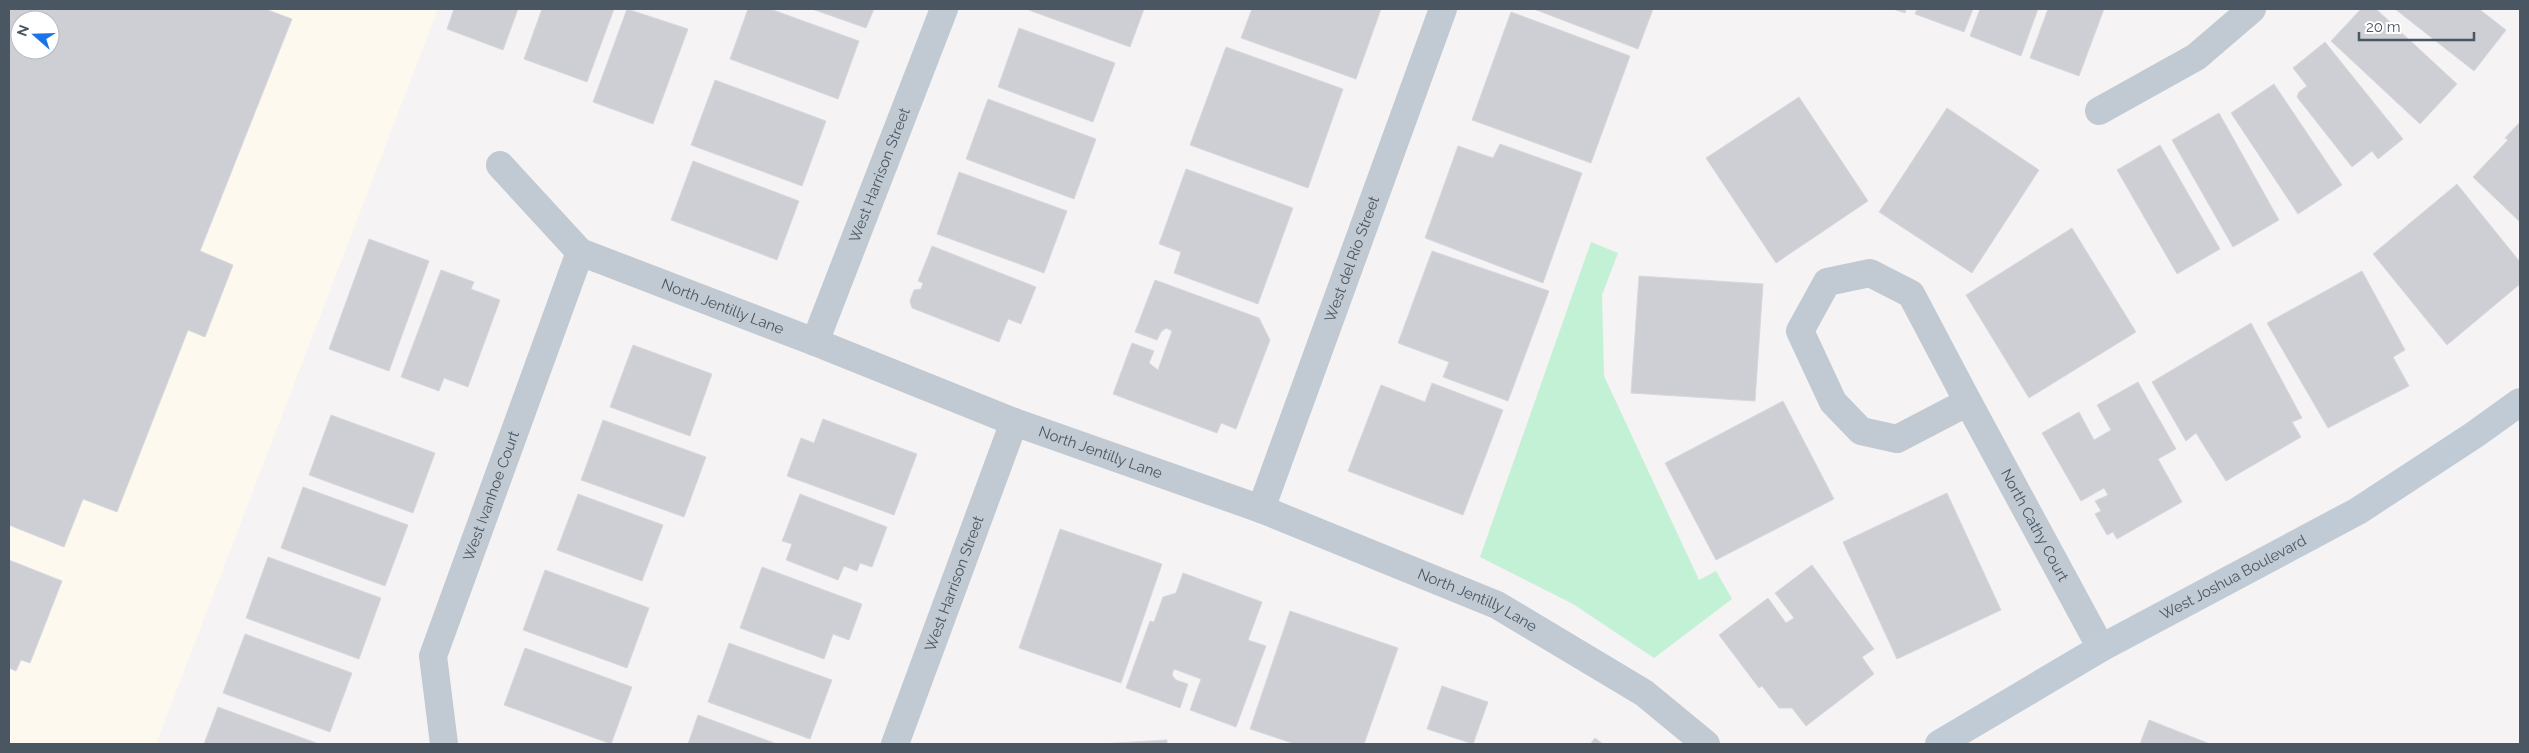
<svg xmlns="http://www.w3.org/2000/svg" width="2529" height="753" font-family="Raleway,sans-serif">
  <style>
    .commercial { fill: #fdf9ef; fill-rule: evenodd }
    .green { fill: #c3f1d5 }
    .building { fill: #cdcfd5; stroke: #d7d9de; fill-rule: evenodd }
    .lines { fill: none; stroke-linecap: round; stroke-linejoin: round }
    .street { stroke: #c1cad2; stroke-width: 28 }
    .secondary { stroke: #c1cbd6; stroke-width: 28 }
    .labels { text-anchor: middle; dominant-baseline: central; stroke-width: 5; stroke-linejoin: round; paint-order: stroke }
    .street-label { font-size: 15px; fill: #4a5661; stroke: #fff }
  </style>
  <rect width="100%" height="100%" fill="#f5f3f3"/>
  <path class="commercial" d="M 9,9 L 438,9 L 156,744 L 9,744 ZM 20,20 L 50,20 L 50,50 L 20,50 Z"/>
  <path class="green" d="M 1591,242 L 1618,253 L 1602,295 L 1604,376 L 1699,580 L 1716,571 L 1732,599 L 1654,658 L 1573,604 L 1480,557 Z"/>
  <path class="building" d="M 9,9 L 265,9 L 292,19 L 200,251 L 233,265 L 205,337 L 188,330 L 117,512 L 83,499 L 64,547 L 9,525 ZM 20,20 L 50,20 L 50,50 L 20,50 Z
    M 454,9 L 518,9 L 503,50 L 447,29 Z
    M 542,9 L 614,9 L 587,82 L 524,59 Z
    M 627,9 L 688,29 L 653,124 L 593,102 Z
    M 748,9 L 770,9 L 859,41 L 838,99 L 730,59 Z
    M 812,9 L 874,9 L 866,28 Z
    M 1026,9 L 1144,9 L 1130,47 Z
    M 1252,9 L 1381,9 L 1356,79 L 1241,38 Z
    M 1534,9 L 1653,9 L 1638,49 Z
    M 1893,9 L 1906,9 L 1905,13 Z
    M 1917,9 L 1973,9 L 1964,32 L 1915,14 Z
    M 1980,9 L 2038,9 L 2021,56 L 1970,36 Z
    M 2048,9 L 2104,9 L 2079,76 L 2030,58 Z
    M 2361,9 L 2376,9 L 2457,84 L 2420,124 L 2331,41 Z
    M 2395,9 L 2479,9 L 2506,30 L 2474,71 Z
    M 1511,12 L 1630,56 L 1591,163 L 1472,120 Z
    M 1019,28 L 1115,63 L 1093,122 L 998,87 Z
    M 2325,42 L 2403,139 L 2378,159 L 2372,151 L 2352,167 L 2297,97 L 2299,92 L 2307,86 L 2293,68 Z
    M 1226,47 L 1343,89 L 1308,188 L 1190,145 Z
    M 715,80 L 826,121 L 802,186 L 691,145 Z
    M 2274,84 L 2342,185 L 2298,214 L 2231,113 Z
    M 1799,97 L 1868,201 L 1776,263 L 1706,158 Z
    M 988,99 L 1096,139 L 1074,199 L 966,159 Z
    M 1947,108 L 2039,170 L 1972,273 L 1879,212 Z
    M 2219,113 L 2279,220 L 2233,247 L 2172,140 Z
    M 2520,122 L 2520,222 L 2473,177 L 2508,140 L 2505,138 Z
    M 1500,144 L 1582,173 L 1543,283 L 1425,238 L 1458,146 L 1493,158 Z
    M 2160,145 L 2220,249 L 2177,274 L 2117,170 Z
    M 693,161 L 799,201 L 777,260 L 671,220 Z
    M 1186,169 L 1293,208 L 1258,304 L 1174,273 L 1181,252 L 1159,244 Z
    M 959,172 L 1067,211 L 1044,273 L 937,234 Z
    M 2457,184 L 2520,262 L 2520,284 L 2447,345 L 2373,254 Z
    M 2072,228 L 2136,332 L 2029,398 L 1966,295 Z
    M 369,239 L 429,261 L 389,371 L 329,349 Z
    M 932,246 L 1036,287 L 1021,324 L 1008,319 L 999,342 L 912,308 L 910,301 L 914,290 L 921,289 L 923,283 L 918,281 Z
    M 1432,251 L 1549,291 L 1508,401 L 1443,377 L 1449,362 L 1398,343 Z
    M 441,270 L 474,282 L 471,289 L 500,300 L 468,387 L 444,378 L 439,391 L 401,377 Z
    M 2362,271 L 2405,350 L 2393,357 L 2409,386 L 2328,428 L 2267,323 Z
    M 1639,276 L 1763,284 L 1755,401 L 1631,393 Z
    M 1155,280 L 1259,318 L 1270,340 L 1236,429 L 1221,423 L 1217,433 L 1113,394 L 1132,343 L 1154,351 L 1149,363 L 1158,370 L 1172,331 L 1166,328 L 1161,332 L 1157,340 L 1135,332 Z
    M 2251,323 L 2302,418 L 2292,422 L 2301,437 L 2226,481 L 2196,433 L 2186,441 L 2152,382 Z
    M 633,345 L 712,374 L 690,436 L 610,407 Z
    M 2138,382 L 2176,449 L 2158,459 L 2182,502 L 2117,539 L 2113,532 L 2107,535 L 2095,514 L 2101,511 L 2095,501 L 2108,495 L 2104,488 L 2081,501 L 2042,433 L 2079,412 L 2094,440 L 2111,430 L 2097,405 Z
    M 1432,383 L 1503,410 L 1463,515 L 1348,471 L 1381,385 L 1425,402 Z
    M 1783,401 L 1834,499 L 1716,560 L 1665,463 Z
    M 331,415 L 435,453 L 413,513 L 309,475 Z
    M 823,419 L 917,454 L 894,515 L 787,476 L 801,438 L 814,443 Z
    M 603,420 L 706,457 L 684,517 L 581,480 Z
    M 303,487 L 408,525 L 385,586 L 281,548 Z
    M 1947,493 L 2001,610 L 1897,659 L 1843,542 Z
    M 578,494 L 663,525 L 642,581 L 557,550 Z
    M 800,494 L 887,527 L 872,567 L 860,563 L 857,571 L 844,566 L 838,580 L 786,560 L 792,544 L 782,541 Z
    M 1060,529 L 1162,564 L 1121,683 L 1019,648 Z
    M 268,557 L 381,598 L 359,659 L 246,618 Z
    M 9,560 L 62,581 L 30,663 L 21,660 L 16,671 L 9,668 Z
    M 1812,565 L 1874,649 L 1862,657 L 1874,674 L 1806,726 L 1792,708 L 1779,708 L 1762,686 L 1759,688 L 1719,635 L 1768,598 L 1786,623 L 1794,618 L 1775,593 Z
    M 762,567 L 862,604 L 849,640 L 833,634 L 824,659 L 740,628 Z
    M 545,570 L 649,608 L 627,668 L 523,630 Z
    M 1183,573 L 1262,602 L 1248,640 L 1266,646 L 1236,727 L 1190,710 L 1201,679 L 1174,669 L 1172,675 L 1176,680 L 1188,684 L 1180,708 L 1126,688 L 1150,621 L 1154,622 L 1163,597 L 1176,593 Z
    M 1290,611 L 1398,648 L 1364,744 L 1295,744 L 1250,729 Z
    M 245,634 L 352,673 L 330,732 L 223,693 Z
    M 729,643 L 832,680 L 810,739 L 708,702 Z
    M 525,648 L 632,687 L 611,744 L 504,705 Z
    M 1442,686 L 1488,702 L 1473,744 L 1427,729 Z
    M 218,707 L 319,744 L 204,744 Z
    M 698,715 L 777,744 L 688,744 Z
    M 2149,720 L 2210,744 L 2140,744 Z
    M 1595,738 L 1603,744 L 1590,744 Z
    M 1167,740 L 1167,744 L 1100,744 Z"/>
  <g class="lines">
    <g class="street">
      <path d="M 2099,111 L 2196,57 L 2252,9"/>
      <path id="s1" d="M 500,165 L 580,252 L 815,342 L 1014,422 L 1261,509 L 1497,605 L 1644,693 L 1706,744"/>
      <path d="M 1870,273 L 1911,294 L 1968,402 L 1897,439 L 1861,431 L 1833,402 L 1800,331 L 1827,282 Z"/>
      <path id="s2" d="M 815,342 L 944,9"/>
      <path id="s3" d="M 1968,402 L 2101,648"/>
      <path id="s4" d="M 1261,509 L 1443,9"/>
      <path id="s5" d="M 444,744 L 433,656 L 580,252"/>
      <path id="s6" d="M 895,744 L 1014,422"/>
    </g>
    <path class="secondary" id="s7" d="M 1939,744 L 2101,648 L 2358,511 L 2474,435 L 2520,402"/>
  </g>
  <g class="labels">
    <g class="street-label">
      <text stroke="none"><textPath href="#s2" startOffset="179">West Harrison Street</textPath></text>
      <text stroke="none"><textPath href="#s4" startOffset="266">West del Rio Street</textPath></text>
      <text stroke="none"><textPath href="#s1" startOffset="271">North Jentilly Lane</textPath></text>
      <text stroke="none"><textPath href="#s1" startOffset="676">North Jentilly Lane</textPath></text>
      <text stroke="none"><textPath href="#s5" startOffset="259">West Ivanhoe Court</textPath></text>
      <text stroke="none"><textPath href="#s3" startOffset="140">North Cathy Court</textPath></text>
      <text stroke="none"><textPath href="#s7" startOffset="338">West Joshua Boulevard</textPath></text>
      <text stroke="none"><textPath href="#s6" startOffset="171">West Harrison Street</textPath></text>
      <text stroke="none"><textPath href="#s1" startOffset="1081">North Jentilly Lane</textPath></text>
    </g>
  </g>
  <rect width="2529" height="753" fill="none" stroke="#4a5661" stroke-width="20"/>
  <g transform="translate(35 35) rotate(290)"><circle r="24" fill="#ffffff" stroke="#b7bbc0"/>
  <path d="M0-4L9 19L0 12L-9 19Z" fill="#1a73e8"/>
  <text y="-8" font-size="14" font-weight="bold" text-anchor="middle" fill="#4a5661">N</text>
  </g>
  <path d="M2359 32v8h115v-8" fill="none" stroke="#4a5661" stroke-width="2.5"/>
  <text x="2366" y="32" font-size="15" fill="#4a5661" stroke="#ffffff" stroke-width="4" paint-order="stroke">20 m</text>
</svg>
